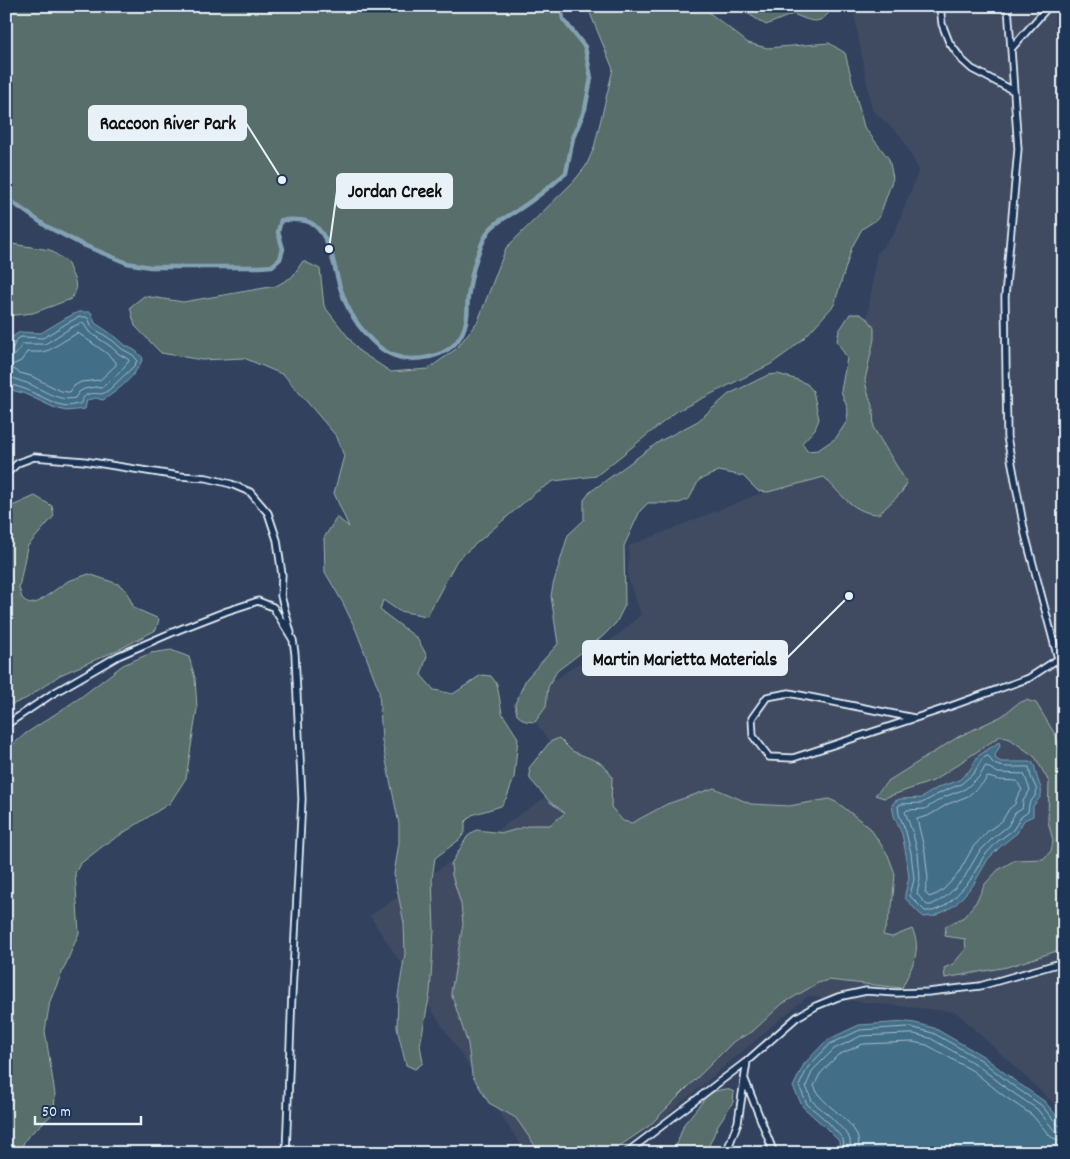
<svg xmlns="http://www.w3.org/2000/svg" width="1070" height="1159" font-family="Dekko,sans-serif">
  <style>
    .built { fill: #404b62 }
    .green { fill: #596e6a; stroke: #a0b0b1 }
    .water { fill: #426e87; stroke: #84a2b4 }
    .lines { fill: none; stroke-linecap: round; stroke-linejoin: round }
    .shore { stroke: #a6bdcb; stroke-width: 1 }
    .stream { stroke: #84a2b4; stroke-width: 4.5 }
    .lane-casing { stroke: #e8f1f8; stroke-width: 9 }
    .lane { stroke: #1d3557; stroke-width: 5.5 }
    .leader { fill: none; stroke: #e8f1f8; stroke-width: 2 }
    .callout-dot { fill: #e8f1f8; stroke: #1d3557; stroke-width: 2 }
    .callout { fill: #e8f1f8; stroke: #e8f1f8; stroke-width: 2 }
    .callout-label { font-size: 19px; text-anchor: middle; font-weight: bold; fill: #111 }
  </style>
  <rect width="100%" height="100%" fill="#32425e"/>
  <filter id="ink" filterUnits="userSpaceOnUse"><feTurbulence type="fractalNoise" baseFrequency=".02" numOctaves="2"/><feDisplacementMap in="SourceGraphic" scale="10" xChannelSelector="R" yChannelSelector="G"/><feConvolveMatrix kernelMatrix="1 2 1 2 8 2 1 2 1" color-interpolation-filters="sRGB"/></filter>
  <g filter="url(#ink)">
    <path class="built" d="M 855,6 L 1064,6 L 1064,1113 L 956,1012 L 808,996 L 663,1118 L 612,1153 L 526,1153 L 370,916 L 574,778 L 523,703 L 622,632 L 641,614 L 628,578 L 629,546 L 846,459 L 877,253 L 894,234 L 919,170 L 901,136 L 872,110 L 855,18 Z"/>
    <path class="green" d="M 6,6 L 561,6 L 563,19 L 585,47 L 591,78 L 585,109 L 573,138 L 566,173 C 551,186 535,199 518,210 C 508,217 495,221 488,232 C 476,252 471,275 468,297 C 467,304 468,310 467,316 C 462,351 437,359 406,359 C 396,358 386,352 379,346 C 362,333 348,310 341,290 C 334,270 332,239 314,225 C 306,218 291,220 281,221 L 278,232 L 283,249 L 280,259 L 272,266 L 260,267 L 150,267 L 127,263 L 81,244 L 46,226 L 6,198 L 6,43 C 13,31 6,18 6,6 Z
      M 590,6 L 697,6 L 702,7 L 748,43 L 767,48 L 829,43 L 845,53 L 864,127 L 889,159 L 893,178 L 879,218 L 862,229 L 852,247 L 834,305 L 805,337 L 789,351 L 771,364 L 677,411 L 596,476 L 554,481 L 536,492 L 457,560 L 427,616 L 399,611 L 383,600 L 380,610 L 417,638 L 427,656 L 421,675 L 434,690 L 453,694 L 481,675 L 491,676 L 497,684 L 502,713 L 518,738 L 514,778 L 507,797 L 501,806 L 472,815 L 465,822 L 465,832 L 459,840 L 435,858 L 432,878 L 434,930 L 430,993 L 420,1045 L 423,1063 L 415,1069 L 406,1065 L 397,1028 L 398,996 L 405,954 L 404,923 L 394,874 L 399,843 L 399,824 L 382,741 L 379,690 L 356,630 L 343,603 L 325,572 L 324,538 L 337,517 L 349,527 L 334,493 L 344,456 L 337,437 L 284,375 L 244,358 L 202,360 L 161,353 L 135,326 L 130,307 L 144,296 L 183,302 L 276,286 L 292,277 L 303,261 L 320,269 L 324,306 L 359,351 L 391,372 L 428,369 L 456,349 L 478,321 L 506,248 L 574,181 L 586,166 L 594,148 L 613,69 L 590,13 Z
      M 741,6 L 834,6 C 820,27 813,22 793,14 L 766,25 L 747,13 Z
      M 6,243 L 50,250 L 67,262 L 75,281 L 76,290 L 71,299 L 33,313 L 6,316 Z
      M 850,314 L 860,314 L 869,320 L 874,328 L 874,339 L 865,380 L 867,390 L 873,409 L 874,429 L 907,483 L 901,493 L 879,514 C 854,514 840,493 824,477 L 768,492 L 758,491 L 743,476 L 719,471 L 699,480 L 689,499 L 679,503 L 648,503 L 640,511 L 624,546 L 625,605 L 616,623 L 603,636 L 557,671 L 548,687 L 546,707 L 535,722 L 525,721 L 517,715 L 515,704 L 526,679 L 558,644 L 551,596 L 553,585 L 568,535 L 584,520 L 584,500 L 590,492 L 660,441 L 698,421 L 729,394 L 768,375 L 778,374 L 798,380 L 807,384 L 813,391 L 819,419 L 815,429 L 802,443 L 807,451 L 818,450 L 836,438 L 847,421 L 848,410 L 841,391 L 847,358 L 837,341 L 839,331 Z
      M 35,496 L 52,506 L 54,516 L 27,547 L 19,588 L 22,598 L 29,604 L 38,602 L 68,581 L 89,574 L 118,584 L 126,590 L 134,608 L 159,619 L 156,630 L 118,650 L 60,675 L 27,698 L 11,705 L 6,702 L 6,513 L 10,507 Z
      M 171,650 L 189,657 L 195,678 L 197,709 L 186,778 L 170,803 L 103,846 L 80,864 L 75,873 L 79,933 L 50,1001 L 45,1031 L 55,1094 L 54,1113 L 28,1136 L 23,1144 L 23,1153 L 6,1153 L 6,752 L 8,749 L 25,734 L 81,697 L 123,665 L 151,653 Z
      M 1026,700 L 1036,703 L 1056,736 L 1064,765 L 1064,947 L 1057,951 L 1007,967 L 945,978 L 944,968 L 953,964 L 966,949 L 965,939 L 945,936 L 946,926 L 964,917 L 976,902 L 985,884 L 998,870 L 1015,860 L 1043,859 L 1051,851 L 1053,841 L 1048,821 L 1049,782 L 1035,757 L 1010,739 L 1000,736 L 933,781 L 884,798 L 875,795 L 888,781 L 958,737 L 1002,716 L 1017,704 Z
      M 559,738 L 572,751 L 599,762 L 607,769 L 612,777 L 611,807 L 623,821 L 632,823 L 667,804 L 714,788 L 751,804 L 789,806 L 829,799 L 838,803 L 870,828 L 888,855 L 895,874 L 892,907 L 883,935 L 892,937 L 912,929 C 923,950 911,968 902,988 L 828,980 L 818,983 L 782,1004 L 752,1032 L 734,1041 L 649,1126 L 609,1153 L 544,1153 L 538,1150 L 516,1118 L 489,1103 L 472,1075 L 468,1044 L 451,993 L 463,924 L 461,904 L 452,875 L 451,864 L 467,837 L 476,830 L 504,833 L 531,825 L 550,825 L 565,813 L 550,802 L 530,779 L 529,768 L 550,742 Z
      M 725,1089 L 730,1090 L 734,1092 L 733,1102 L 718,1125 L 707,1150 L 704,1153 L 649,1153 L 656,1148 L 662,1147 L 670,1153 L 674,1152 L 684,1124 L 707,1096 L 715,1091 Z"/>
    <path class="water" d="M 78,312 L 91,312 L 95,323 L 116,337 L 125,345 L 136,351 L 143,358 C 136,376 119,390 103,400 L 96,398 L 87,400 L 85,409 L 66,411 L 55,408 L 23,393 L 11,390 L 6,386 L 6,352 L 12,337 L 20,332 L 41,333 L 66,318 Z
      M 999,742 L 1000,746 L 995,755 L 996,759 L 1001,762 L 1032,762 C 1036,767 1035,771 1037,777 C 1042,792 1045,793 1033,806 L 1033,816 L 1024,820 L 1017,833 L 1002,845 L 988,859 L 973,885 L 956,904 L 947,910 L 934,916 L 924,917 L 918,912 L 905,898 L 905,894 L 909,878 L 906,854 L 902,834 L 894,816 L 892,805 L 895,801 L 900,799 L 921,798 L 939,787 L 959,780 L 970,770 L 978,756 Z
      M 907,1022 L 915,1023 L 934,1028 L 983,1056 L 1015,1081 L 1044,1101 L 1064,1124 L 1064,1153 L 840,1153 L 839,1141 L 824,1126 L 803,1107 L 793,1087 L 804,1064 L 827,1040 L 859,1025 Z"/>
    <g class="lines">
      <path class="shore" d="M 78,333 L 105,352 L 116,362 L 116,365 L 100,380 L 81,382 L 74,386 L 70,392 L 67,392 L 61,391 L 31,376 L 20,373 L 12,368 L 12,365 L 21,361 L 27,352 L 42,352 L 49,350 Z
        M 6,352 L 12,350 L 16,340 L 21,337 L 43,338 L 69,322 L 79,317 L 86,317 L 88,318 L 92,327 L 113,341 L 122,349 L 133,355 L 137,360 L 135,365 L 109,390 L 102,394 C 92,393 84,392 81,403 L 79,404 L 67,406 L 57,404 L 25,389 L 6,383
        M 6,358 C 17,358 18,351 22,344 L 45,344 L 72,327 L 81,323 L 84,324 L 89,332 L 110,346 L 119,354 L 128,359 L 129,361 L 119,373 L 105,385 L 101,388 L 95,387 L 84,389 L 79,392 L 75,398 C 58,402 44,390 29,384 C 26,382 21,382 18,380 C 13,378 11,377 6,376
        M 988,756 C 990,757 991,760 992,762 C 999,770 1020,766 1029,767 L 1031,777 L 1037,790 L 1035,796 L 1029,804 L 1028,812 L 1021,817 L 1013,830 L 998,841 L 984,856 L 969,882 L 952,900 L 945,906 L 933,911 L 925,911 L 910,896 L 914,879 L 911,853 L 906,832 L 899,814 L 898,806 L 901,804 L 922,803 L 942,792 L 961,784 L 974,773 L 982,759 Z
        M 986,766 L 998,773 L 1024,774 L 1030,790 L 1023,801 L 1022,809 L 1015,813 L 1008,826 L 994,837 L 979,852 L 964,878 L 948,895 L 941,900 L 931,905 L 927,905 L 917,894 L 920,879 L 918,853 L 912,831 L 905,812 L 907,810 L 925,809 L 944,797 L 965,789 L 979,777 Z
        M 988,777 L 999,780 L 1017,781 L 1022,790 L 1017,797 L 1015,804 L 1009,809 L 1002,821 L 988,831 L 973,847 L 958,874 L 943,890 L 937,894 L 929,897 L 925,892 L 928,879 L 925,852 L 917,819 L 928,816 L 948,804 L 968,796 L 983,783 Z
        M 845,1153 L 843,1139 L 828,1122 L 807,1104 L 799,1086 L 808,1067 L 830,1044 L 860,1030 L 907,1027 L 914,1028 L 933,1033 L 981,1060 L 1012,1085 L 1041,1105 L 1058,1125 L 1064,1127
        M 851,1153 L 850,1140 L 848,1135 L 832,1118 L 812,1101 L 806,1086 L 813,1070 L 834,1049 L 861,1036 L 907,1034 L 914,1034 L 930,1038 L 977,1065 L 1009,1090 L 1037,1109 L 1055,1131 L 1064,1133
        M 859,1153 C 859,1147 859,1139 856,1133 C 847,1115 822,1106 814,1086 L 820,1074 L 838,1055 L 863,1044 L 913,1042 L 927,1045 L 973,1071 L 1004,1096 L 1032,1115 L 1051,1137 L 1058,1140 L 1064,1140"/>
      <path class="stream" d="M 6,16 C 11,22 10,36 6,43
        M 6,198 L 46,226 L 81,244 L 127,263 L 150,267 L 260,267 L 272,266 L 280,259 L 283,249 L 278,232 L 281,220 C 291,220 306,218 314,225 C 332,239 334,270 341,290 C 350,319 377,358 410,359 C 439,359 463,348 467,316 C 468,310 467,304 468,297 C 471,275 476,252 488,232 C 495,221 508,217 518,210 C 535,199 551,186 566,173 L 573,138 L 585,109 L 591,78 L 585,47 L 563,19 L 561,6"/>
      <g class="lane-casing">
        <path id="lane" d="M 940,6 L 942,24 L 949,42 L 962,60 L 972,69 L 1014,91
          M 1008,6 L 1018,149 L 1005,297 L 1007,437 L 1025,534 L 1064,681
          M 1011,49 L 1049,6
          M 6,474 L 18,463 L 34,457 L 84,461 L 179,476 L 207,478 L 231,484 L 250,492 L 268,513 L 277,540 L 282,575 L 281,596 L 291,633
          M 914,718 L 789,693 L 767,697 L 752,718 L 753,736 L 769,757 L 793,758 L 943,709 L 1029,678 L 1058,659 L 1064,657
          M 6,725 L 52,694 L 118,656 L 178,630 L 227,611 L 258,601 L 273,607 L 293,640 L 295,654 L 302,799 L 292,993 L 286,1153
          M 745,1080 L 774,1153
          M 626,1153 L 747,1061 L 797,1017 L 816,1006 L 838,997 L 866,991 L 897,993 L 928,992 L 980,986 L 1064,962
          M 726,1153 L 738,1122 L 747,1061"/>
      </g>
      <use href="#lane" class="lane"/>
    </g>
  </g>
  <path class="leader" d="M282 180L246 123M329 249L337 191M849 596L787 658"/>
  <g class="callout-dot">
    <circle cx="282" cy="180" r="5"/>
    <circle cx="329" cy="249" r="5"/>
    <circle cx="849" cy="596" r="5"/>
  </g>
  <g class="callout">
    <rect x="89" y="106" width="157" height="34" rx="5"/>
    <rect x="337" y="174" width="115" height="34" rx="5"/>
    <rect x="583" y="641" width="204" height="34" rx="5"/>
  </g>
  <g class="callout-label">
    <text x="168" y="129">Raccoon River Park</text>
    <text x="395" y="197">Jordan Creek</text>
    <text x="685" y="665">Martin Marietta Materials</text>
  </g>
  <rect width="1070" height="1159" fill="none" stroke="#1d3557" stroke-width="25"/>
  <rect x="12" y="12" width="1045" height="1134" fill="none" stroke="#e8f1f8" stroke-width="2" filter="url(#ink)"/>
  <path d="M35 1116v8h106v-8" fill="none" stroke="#e8f1f8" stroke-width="2.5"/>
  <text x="42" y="1116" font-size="15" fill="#e8f1f8" stroke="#1d3557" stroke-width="4" paint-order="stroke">50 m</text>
</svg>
